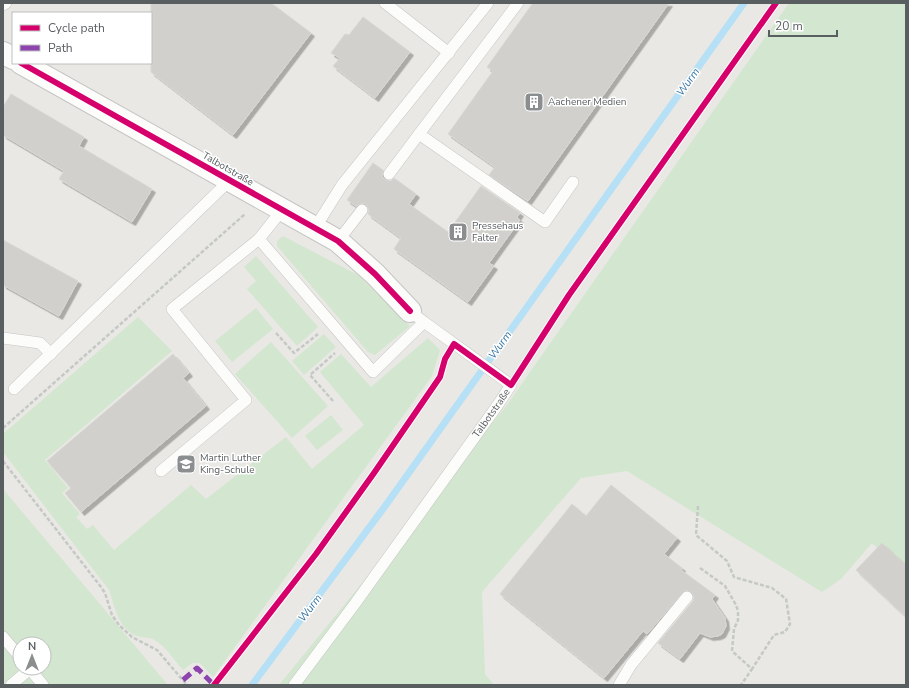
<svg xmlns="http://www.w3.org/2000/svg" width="909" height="688" font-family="'Nunito Sans',sans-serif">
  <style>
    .green { fill: #d3e6cf; fill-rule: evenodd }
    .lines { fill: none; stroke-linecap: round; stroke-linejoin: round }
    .stream { stroke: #b6e0f6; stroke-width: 7 }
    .building { fill: #d1d0cd; stroke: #d8d7d3; filter: url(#shadow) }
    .lane-casing { stroke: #c5c5c5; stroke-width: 12 }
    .street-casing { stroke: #c5c5c5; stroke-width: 24 }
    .path { stroke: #c4c9c6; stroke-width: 2.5; stroke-dasharray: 4 2; stroke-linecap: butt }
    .lane { stroke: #fcfcfb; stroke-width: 11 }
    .street { stroke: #fcfcfb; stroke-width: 22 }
    .quiet { stroke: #8e44ad; stroke-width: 5; stroke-dasharray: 10 5; stroke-linecap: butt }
    .cycleway-casing { stroke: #fff; stroke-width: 8 }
    .cycleway { stroke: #d6006c; stroke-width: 6 }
    .labels { text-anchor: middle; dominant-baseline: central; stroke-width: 3; stroke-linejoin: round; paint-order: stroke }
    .poi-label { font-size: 10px; fill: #595e61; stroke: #fff; text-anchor: start }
    .street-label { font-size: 10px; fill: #595e61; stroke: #fff }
    .water-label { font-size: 11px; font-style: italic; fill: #3c79a5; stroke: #fff }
  </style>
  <defs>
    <filter id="shadow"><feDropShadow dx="3.5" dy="3.5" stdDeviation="0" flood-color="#0004"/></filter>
  </defs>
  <rect width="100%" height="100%" fill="#e9e8e4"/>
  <path class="green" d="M 789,3 L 906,3 L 906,577 L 872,543 L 841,579 L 822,592 L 627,471 L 581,478 L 482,592 L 485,674 L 494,685 L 279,685 L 507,405 Z
    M 283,236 L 358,275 L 410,326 L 375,355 L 368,352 L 277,246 L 277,241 Z
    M 256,256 L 318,327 L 297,346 L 247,289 L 256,281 L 244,267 Z
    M 256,308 L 273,329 L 232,362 L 215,341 Z
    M 138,317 L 172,351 L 45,460 L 68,488 L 62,493 L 80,514 L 76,517 L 87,529 L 93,525 L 114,550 L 191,485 L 206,499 L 286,437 L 312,469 L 364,425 L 320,372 L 341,354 L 371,387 L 428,338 L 440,350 L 432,376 L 213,677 L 200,663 L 192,663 L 183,670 C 174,660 165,645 153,639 C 148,637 142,638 137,636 C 118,629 115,607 109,590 L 3,452 L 3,434 Z
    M 324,334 L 336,347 L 304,375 L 292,361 Z
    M 271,342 L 328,406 L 292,438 L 235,374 Z
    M 331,415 L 343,430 L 317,450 L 305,436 Z
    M 3,489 L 168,685 L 3,685 ZM 20,644 L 44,644 L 44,668 L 20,668 Z"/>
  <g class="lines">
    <path class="stream" d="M 252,685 L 383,509 L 744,3"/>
  </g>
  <path class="building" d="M 151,3 L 271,3 L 311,33 L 233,135 L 151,72 Z
    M 533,3 L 669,3 L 528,201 L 489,175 L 495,167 L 448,134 L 493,71 L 487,67 Z
    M 363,17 L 410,52 L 375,98 L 333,66 L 340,58 L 331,53 L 345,34 L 349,35 Z
    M 11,94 L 84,137 L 79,146 L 152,189 L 132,222 L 59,179 L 64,171 L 3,135 L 3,107 Z
    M 373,163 L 383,170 L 382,176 L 385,180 L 391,181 L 394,178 L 416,194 L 409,204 L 448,232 L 481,186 L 520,213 L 517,217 L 520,220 L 489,263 L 494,266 L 468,302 L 394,249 L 401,238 L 368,214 L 369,211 L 367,205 L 363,203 L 356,206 L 347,200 Z
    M 3,240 L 78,281 L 59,316 L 3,285 Z
    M 173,354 L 189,373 L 183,378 L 206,406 L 81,512 L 65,493 L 71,488 L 47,461 Z
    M 611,485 L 677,538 L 664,554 L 682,568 L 681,570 L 715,595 L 712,599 L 725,618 L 726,626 L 722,634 L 718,636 L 710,637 L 700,633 L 680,659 L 658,643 L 693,601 L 694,598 L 692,592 L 688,590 L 684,591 L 647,634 L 643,631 L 604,678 L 500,594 L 572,504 L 586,516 Z
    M 882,543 L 906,565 L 906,617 L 856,570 Z"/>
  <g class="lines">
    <g class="lane-casing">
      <g id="lane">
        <path d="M 385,3 L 449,53"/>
        <path d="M 518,3 L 419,134 L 545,222 L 573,182"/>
        <path d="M 3,5 L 6,3"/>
        <path d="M 389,174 L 419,134"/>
        <path d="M 315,228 L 342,185 L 488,3"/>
        <path d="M 259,239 L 373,372 L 424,322"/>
        <path d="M 338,241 L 362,210"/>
        <path d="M 3,338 L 40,343 L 51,354"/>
        <path d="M 14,389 L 229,181"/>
        <path d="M 161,471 L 246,400 L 172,309 L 259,239 L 282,210"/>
        <path d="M 3,637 L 20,657"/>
        <path d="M 29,668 L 43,685"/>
        <path d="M 11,685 L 30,669"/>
        <path id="s1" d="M 294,685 L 354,605 L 497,406 L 511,385 L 424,322 L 410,311"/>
        <path d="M 619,685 L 631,665 L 687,597"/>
      </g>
    </g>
    <g class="street-casing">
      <path id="street" d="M 3,53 L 13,58
        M 21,63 L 338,241 L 375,274 L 410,311"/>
    </g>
    <path class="path" d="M 276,333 L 294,353 L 318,334
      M 333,401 L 310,375 L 335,353
      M 3,428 L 245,214
      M 3,461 L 101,587 L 105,593 L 112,615 L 119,625 L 132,637 L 157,650 L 187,685
      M 698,506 L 696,535 L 727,561 L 734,577 L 772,588 L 786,599 L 790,624 L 785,632 L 774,635 L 752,669
      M 700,568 L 725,586 L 736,605 L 738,611 L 738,620 L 734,629 L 732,651 L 752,669 L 741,685"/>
    <use href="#lane" class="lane"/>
    <use href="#street" class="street"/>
    <path class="quiet" d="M 183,680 L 197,668 L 214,685"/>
    <g class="cycleway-casing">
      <path id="cycleway" d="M 21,63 L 338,241 L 375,274 L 410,311
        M 214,685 L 316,554 L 374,473 L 440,377 L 445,359 L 454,344 L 511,385 L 569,295 L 776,3"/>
    </g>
    <use href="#cycleway" class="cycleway"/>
  </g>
  <defs>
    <g id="building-square" transform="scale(1)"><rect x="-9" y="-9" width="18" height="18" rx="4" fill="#8b8e8f" stroke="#fff"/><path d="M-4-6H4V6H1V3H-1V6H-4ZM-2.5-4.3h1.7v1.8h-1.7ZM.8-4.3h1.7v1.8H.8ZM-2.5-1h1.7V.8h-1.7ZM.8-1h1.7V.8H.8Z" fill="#fff"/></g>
    <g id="school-square" transform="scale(1)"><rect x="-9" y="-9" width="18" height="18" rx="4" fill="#8b8e8f" stroke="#fff"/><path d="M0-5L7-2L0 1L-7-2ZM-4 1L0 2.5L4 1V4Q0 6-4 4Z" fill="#fff"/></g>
  </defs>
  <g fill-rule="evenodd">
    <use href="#building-square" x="534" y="102"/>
    <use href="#building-square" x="458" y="232"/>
    <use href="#school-square" x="186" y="464"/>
  </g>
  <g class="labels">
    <g class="poi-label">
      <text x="548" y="102">Aachener Medien</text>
      <text x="472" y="226">Pressehaus<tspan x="472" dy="12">Falter</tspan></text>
      <text x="200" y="458">Martin Luther<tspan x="200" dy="12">King-Schule</tspan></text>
    </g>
    <g class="street-label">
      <text transform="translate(228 169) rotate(30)">Talbotstraße</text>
      <text stroke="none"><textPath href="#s1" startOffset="336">Talbotstraße</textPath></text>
    </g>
    <g class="water-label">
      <text transform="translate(688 82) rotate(-55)">Wurm</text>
      <text transform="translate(500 345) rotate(-55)">Wurm</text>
      <text transform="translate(310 608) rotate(-53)">Wurm</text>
    </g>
  </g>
  <rect width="909" height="688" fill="none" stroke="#595e61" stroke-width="8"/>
  <rect x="12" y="12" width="140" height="52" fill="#ffffff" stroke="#bdbfc0"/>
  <rect x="20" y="25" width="20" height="6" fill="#d6006c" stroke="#bdbfc0"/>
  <text x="48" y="32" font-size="12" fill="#595e61">Cycle path</text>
  <rect x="20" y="45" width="20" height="6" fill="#8e44ad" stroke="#bdbfc0"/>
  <text x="48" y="52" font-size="12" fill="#595e61">Path</text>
  <g transform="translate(32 656)"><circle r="19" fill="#ffffff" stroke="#bdbfc0"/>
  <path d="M0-3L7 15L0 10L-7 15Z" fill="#8b8e8f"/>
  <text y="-6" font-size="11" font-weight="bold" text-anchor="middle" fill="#595e61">N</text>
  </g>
  <path d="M769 30v6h68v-6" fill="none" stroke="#595e61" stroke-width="2"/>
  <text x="775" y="30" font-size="12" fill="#595e61" stroke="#ffffff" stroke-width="3" paint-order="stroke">20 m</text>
</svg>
